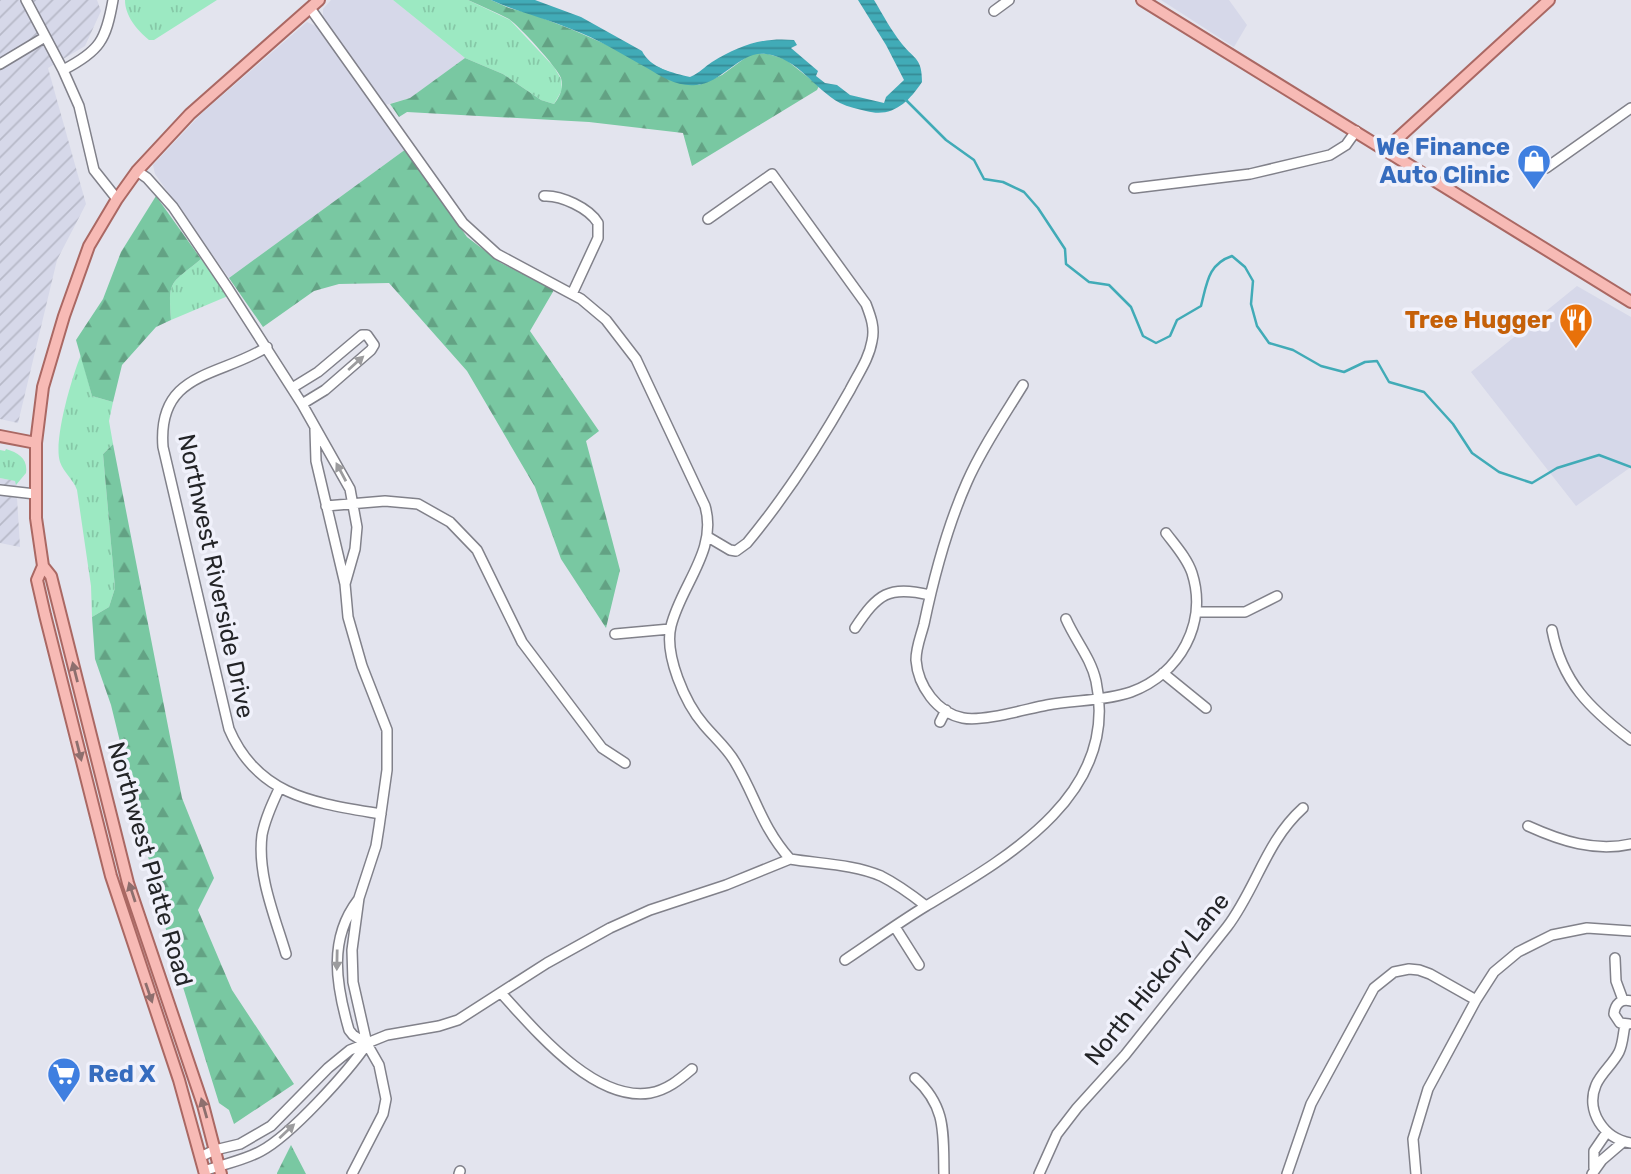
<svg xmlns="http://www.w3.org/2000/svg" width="1631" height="1174" font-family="Rubik,sans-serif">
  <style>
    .built { fill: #d6d8e9 }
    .industrial { fill: url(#industrial-furrows) }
    .grass { fill: url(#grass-tufts) }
    .forest { fill: url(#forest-firs) }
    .water { fill: url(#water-rules) }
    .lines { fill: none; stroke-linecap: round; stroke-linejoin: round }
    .stream { stroke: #41abb7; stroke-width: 2.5 }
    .minor-casing { stroke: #81818a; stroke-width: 12 }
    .major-casing { stroke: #aa6863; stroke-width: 14 }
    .minor { stroke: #fff; stroke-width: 9 }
    .major { stroke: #f7bab5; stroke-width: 10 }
    .oneway { fill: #9c9c9e }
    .oneway2 { fill: #8d6f6e }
    .labels { text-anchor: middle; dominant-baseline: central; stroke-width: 7; stroke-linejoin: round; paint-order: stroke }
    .shop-label { font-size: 24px; font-weight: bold; fill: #366cbe; stroke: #f0f1fb; text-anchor: end }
    .food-label { font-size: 24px; font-weight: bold; fill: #c56008; stroke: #f0f1fb; text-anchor: end }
    .street-label { font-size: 24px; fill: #232427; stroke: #f0f1fb }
  </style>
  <defs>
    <pattern id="industrial-furrows" width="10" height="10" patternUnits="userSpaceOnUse" patternTransform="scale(1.75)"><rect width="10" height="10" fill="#d6d8e9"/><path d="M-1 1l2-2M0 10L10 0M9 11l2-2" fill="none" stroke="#b7b9c8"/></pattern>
    <pattern id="grass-tufts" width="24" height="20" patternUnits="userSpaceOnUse" patternTransform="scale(1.75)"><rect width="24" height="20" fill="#9ce9c2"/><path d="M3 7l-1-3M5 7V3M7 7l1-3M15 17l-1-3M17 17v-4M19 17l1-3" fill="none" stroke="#86c8a7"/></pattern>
    <pattern id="forest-firs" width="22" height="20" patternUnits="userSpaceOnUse" patternTransform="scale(1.75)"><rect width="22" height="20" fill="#79c8a2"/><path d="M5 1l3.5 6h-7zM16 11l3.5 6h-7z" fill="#63a284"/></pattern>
    <pattern id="water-rules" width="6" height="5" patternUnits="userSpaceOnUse" patternTransform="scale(1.75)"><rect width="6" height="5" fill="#41abb7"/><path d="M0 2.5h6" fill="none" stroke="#368b95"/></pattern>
  </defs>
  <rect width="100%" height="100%" fill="#e3e4ee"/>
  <path class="built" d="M 331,0 L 393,0 L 465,58 L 410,98 L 385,105 L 323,17 L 323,9 Z
    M 1161,0 L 1229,0 L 1247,25 L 1234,47 Z
    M 307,22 L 320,28 L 406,149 L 229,278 L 155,174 L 153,165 L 201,114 Z
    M 1577,286 L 1631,317 L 1631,467 L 1576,506 L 1471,372 Z"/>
  <path class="industrial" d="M 0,0 L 97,0 L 101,11 L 85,46 L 48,68 L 86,204 L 57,260 L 18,423 L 0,419 Z
    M 0,478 L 16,481 L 20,547 L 0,543 Z"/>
  <path class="grass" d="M 125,0 L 217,0 L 154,40 L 149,40 C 137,30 125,16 125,0 Z
    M 393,0 L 468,0 L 510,20 L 554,67 L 561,79 L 562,90 L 554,104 L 541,100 L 503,74 L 465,58 Z
    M 201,259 L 228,296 L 171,320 C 168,279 170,285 201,259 Z
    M 81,355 L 92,396 L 113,402 L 109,421 L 113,444 L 103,454 L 115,588 L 109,607 L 92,617 L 91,586 L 77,490 C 73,479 64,473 60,462 C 53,441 72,376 81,355 Z
    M 6,449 C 19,453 28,459 26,473 L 16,485 L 15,481 L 0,478 L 0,450 L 5,451 Z"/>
  <path class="forest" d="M 468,0 L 491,0 L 509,8 L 532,14 L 573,30 L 699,85 L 722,75 L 752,53 L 768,54 L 785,59 L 819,86 L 817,90 L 692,166 L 683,133 L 589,122 L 407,112 L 399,117 L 390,104 L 410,98 L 465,58 L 503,74 L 541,100 L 554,104 C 560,96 564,88 561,78 C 557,67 519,26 509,19 C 496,12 481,6 468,0 Z
    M 406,149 L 467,237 L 501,263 L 554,290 L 530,331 L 599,431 L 586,441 L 620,570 L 606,628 L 561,559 L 535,487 L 467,371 L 389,283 L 339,284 L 314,291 L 263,327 L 229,278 Z
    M 156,196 L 201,259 C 170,285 168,279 171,320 L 156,327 L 122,365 L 113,402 L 92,396 L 76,340 L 103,299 L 121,252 Z
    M 113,444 L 182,798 L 214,878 L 198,910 L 232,990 L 294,1084 L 234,1124 L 229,1110 L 219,1103 L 169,942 L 111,705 L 95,659 L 92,617 L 109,607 L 115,588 L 103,454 Z
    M 291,1145 L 306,1174 L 277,1174 L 277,1173 Z"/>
  <path class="water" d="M 491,0 L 535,0 L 581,17 L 642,51 C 650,68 673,73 690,77 C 701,72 704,67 712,62 C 739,46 761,37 794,40 L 797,45 L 791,48 L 818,71 L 816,76 L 825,83 L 837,85 L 850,95 L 884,103 L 886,97 L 904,80 L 886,45 L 858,0 L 874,0 C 883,15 891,30 902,44 C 915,60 922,58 922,82 C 908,103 892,118 866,111 C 858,109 848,107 840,103 C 814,89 798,58 766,54 C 740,50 723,83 696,85 C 678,87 662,77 647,68 C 622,54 598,39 571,29 C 545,18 517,12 491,0 Z"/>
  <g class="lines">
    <path class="stream" d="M 905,99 L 946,140 L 974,160 L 984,179 L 1003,182 L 1024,192 L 1038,208 L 1065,249 L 1066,264 L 1089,282 L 1109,285 L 1131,307 L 1143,336 L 1156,343 L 1170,336 L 1177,320 L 1201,306 C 1207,283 1208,264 1232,256 L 1245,267 L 1253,281 L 1251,304 L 1257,326 L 1269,343 L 1293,350 L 1321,366 L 1344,372 L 1365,362 L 1377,361 L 1389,382 L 1424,392 L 1453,424 L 1472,453 L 1499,472 L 1532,483 L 1557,468 L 1599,455 L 1631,467"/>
    <g class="minor-casing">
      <path id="minor" d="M 26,0 L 63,70 L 79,106 L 94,170 L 117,199
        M 310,8 L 463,223 L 497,254 L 581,299 L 606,320 L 636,359 L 705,506 C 718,550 681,585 671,626 C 664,655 685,703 704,725 C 714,737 727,748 735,762 C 756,797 761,826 790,859 C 820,864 853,864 881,876 C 897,884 912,895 926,906
        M 994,11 L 1009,0
        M 0,64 L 45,37
        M 63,70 C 100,51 106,40 113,0
        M 1546,168 L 1631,108
        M 137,171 L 147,178 L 173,207 L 227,287 L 302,404 L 350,489 L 357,527 L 355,549 L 345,584
        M 1134,188 L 1250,174 L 1330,155 L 1346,145 L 1356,131
        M 544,196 C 561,195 589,208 598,223 L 598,238 L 572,294
        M 708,219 L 772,174 L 866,304 C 871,317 875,328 872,341 C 869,359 858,374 850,390 C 820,443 786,496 747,543 L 736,551 L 730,550 L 708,537
        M 267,347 C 220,377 157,371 163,447 L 229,729 C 258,797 316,803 381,814
        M 1023,385 C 1004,416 982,448 967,482 C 947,527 934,576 924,624 C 921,636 916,647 916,660 C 918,686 937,713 963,718 C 983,722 1026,709 1047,705 C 1074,700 1105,701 1131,692 C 1180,674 1208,623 1192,573 C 1187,558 1175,545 1166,533
        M 292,388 L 318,372 L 362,335 L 367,335 L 374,345 L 371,350 L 325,390 L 302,404
        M 315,429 L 316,461 L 345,584 L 348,617 L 362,666 L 387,730 L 387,770 L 379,827 L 376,846 L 359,898 L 352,950 L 353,982 L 367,1044 L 379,1065 L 386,1099 L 383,1114 L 352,1174
        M 0,490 L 35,494
        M 326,506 L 385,501 L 418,504 L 450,522 L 477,550 L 522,642 L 602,748 L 625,763
        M 1197,612 L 1245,612 L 1277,596
        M 855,628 C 878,594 888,585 930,595
        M 1552,630 C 1562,682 1590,709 1631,740
        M 615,634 L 670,629
        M 1163,673 L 1206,708
        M 940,722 L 946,710
        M 279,789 C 272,804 265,819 262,835 C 257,875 275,917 286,954
        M 1528,826 C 1561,841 1595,852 1631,844
        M 358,900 C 328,939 336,985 349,1030 L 353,1035 L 367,1044
        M 895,927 L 919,965
        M 1615,958 L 1616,981 L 1623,1000
        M 845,960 C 872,942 898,923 926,906 C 1007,858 1120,794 1096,681 C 1091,658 1075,640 1066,619
        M 501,993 C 535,1030 594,1102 650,1093 C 667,1090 679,1080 692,1069
        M 1629,1024 L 1620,1023 L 1614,1014 C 1615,1004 1621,998 1631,1001
        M 1625,1025 C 1623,1034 1623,1044 1619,1052 C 1613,1064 1601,1073 1596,1085 C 1585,1111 1604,1139 1631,1143
        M 915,1078 C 947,1107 943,1134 944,1174
        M 202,1156 L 215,1150 L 240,1144 L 271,1126 L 328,1068 L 350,1050 L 387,1035 L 439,1026 L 458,1020 L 547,963 L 610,928 L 650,910 L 726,885 L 790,859
        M 1594,1168 L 1594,1151 L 1607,1132
        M 204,1171 C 223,1164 243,1161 261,1151 C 291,1135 347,1073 367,1044
        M 459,1174 L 460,1171
        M 1039,1174 L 1057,1134 L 1077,1108 L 1125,1055 L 1227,927 C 1256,889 1266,841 1303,808
        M 1287,1174 L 1311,1104 L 1374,988 L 1394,972 L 1409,969 L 1419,970 L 1430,974 L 1476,1000
        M 1416,1174 L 1413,1139 L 1428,1089 L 1476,1000 L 1494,972 L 1518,952 L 1552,935 L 1587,928 L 1631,931
        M 1592,1174 L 1602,1160 L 1623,1142"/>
    </g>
    <g class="major-casing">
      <path id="major" d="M 1142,0 L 1631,302
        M 1385,150 L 1549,0
        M 0,436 L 36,443
        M 43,566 L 51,576 L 128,883 L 203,1105 L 221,1174
        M 205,1174 L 179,1080 L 111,876 L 45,615 L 37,580 L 43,566 L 36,518 L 36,443 L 43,387 L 64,316 L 89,246 L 117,199 L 137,171 L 190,114 L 319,0"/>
    </g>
    <use href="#minor" class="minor"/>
    <use href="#major" class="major"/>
  </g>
  <defs><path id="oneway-solid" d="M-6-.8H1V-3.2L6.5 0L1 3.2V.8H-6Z" transform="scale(1.75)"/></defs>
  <g class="oneway">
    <use href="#oneway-solid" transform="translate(356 363) rotate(-42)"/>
    <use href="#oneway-solid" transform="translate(341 472) rotate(-118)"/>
    <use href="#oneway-solid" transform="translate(337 960) rotate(91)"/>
    <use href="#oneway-solid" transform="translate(287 1131) rotate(-43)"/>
  </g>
  <g class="oneway2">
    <use href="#oneway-solid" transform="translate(75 672) rotate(-104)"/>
    <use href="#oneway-solid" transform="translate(79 751) rotate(76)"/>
    <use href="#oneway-solid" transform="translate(132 892) rotate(-108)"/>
    <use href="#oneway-solid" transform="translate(149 993) rotate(71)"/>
    <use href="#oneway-solid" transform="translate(204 1108) rotate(-106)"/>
  </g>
  <defs>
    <g id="shop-pin" transform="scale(1.75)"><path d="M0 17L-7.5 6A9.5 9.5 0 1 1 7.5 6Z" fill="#3f7fe0" stroke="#f0f1fb"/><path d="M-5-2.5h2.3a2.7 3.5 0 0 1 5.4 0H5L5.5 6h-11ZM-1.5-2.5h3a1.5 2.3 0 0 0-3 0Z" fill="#fff"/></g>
    <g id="restaurant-pin" transform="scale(1.75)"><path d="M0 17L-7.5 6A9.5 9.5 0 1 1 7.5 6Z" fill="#e8710a" stroke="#f0f1fb"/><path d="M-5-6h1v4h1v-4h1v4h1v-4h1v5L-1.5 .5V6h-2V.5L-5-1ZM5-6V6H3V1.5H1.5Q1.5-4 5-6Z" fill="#fff"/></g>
    <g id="supermarket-pin" transform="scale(1.75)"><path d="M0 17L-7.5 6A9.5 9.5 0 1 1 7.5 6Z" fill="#3f7fe0" stroke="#f0f1fb"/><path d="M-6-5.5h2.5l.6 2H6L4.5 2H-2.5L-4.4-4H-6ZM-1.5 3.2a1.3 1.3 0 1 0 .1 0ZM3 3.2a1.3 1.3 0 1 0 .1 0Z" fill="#fff"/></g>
  </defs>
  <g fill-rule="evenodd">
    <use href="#shop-pin" x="1534" y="161"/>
    <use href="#restaurant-pin" x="1576" y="320"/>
    <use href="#supermarket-pin" x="64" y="1074"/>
  </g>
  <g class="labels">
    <g class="shop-label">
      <text x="1510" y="147">We Finance<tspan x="1510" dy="28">Auto Clinic</tspan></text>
      <text x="88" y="1074" text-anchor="start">Red X</text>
    </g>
    <g class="food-label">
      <text x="1552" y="320">Tree Hugger</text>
    </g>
    <g class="street-label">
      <text transform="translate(216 576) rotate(78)">Northwest Riverside Drive</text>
      <text transform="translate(150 864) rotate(74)">Northwest Platte Road</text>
      <text transform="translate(1157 979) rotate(-51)">North Hickory Lane</text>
    </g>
  </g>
</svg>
